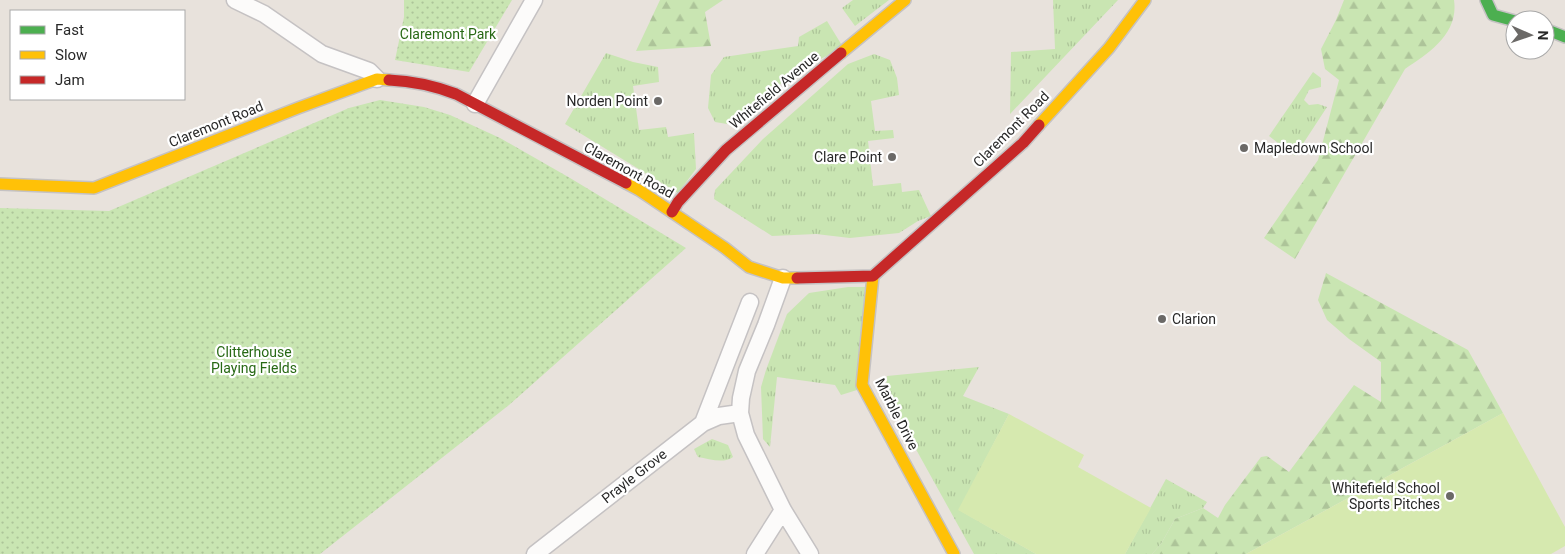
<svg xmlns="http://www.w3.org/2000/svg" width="1565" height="554" font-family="Roboto,sans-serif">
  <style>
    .grass { fill: url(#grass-tufts) }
    .forest { fill: url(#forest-firs) }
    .park { fill: url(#park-dots) }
    .pitch { fill: #d6e9af }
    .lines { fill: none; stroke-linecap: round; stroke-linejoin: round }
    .street-casing { stroke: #c5c2c3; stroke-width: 19 }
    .fast-casing { stroke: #c5c2c3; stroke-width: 14 }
    .slow-casing { stroke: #c5c2c3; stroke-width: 14 }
    .jam-casing { stroke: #c5c2c3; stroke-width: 14 }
    .street { stroke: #fcfbfa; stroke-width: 16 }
    .fast { stroke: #4caf50; stroke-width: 11 }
    .slow { stroke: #ffc107; stroke-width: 11 }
    .jam { stroke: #c62828; stroke-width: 11 }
    .poi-dot { fill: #6b6967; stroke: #fff; stroke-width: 2 }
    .labels { text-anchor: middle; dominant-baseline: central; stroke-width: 4.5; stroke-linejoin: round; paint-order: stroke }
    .park-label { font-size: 14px; fill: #286915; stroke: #fff }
    .street-label { font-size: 14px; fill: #282828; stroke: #fff }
    .poi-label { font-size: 14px; fill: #282828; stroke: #fff; text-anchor: end }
  </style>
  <defs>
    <pattern id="grass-tufts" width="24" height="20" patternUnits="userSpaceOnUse" patternTransform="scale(1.25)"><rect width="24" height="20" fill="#c9e5b2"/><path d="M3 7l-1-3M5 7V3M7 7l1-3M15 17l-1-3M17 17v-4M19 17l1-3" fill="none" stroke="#adc499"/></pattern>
    <pattern id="forest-firs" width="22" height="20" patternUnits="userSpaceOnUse" patternTransform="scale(1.25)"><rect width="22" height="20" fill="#c9e5b2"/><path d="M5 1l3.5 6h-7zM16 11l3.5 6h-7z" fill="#adc499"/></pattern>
    <pattern id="park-dots" width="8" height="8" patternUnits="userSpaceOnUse" patternTransform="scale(1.25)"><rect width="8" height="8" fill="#c9e5b2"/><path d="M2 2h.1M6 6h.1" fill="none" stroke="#adc499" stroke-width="1.8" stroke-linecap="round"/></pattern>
  </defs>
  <rect width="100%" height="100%" fill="#e8e2dc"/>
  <path class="grass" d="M 853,0 L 889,0 L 855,26 L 842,8 Z
    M 1053,0 L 1118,0 L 1010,114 L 1011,52 L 1055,49 Z
    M 827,21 L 843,47 L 795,73 L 727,124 L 715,122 L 708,108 L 711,75 L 724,57 L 798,46 L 799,37 Z
    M 606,53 L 633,62 L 658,67 L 659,82 L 633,86 L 639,130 L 666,127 L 668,137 L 694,133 L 696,169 L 678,193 L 565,124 Z
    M 874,54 L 890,60 L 897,78 L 899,95 L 871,101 L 875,131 L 893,130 L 894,138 L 868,141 L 873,186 L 901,183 L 902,192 L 919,190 L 931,216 L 918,221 L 899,233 L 850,238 L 816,234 L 772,236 L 714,199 L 715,190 L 763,139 L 848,64 Z
    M 1313,72 L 1321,78 L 1321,87 L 1309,90 L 1304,100 L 1309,105 L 1318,104 L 1327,107 L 1295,156 L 1269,136 Z
    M 848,287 L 865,287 L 857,390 L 841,395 L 835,385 L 777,377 L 770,447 L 763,439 L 761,387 L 766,370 L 787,314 L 809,293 Z
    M 979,367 L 963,396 L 1009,414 L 959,510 L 1036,554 L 974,554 L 892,406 L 886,390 L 887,376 Z
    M 712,439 L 728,445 L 733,457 C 724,464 709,459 698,457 L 694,449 Z
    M 1166,479 L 1207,502 L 1203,508 L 1175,519 L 1161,544 L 1152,554 L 1125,554 Z"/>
  <path class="forest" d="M 660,0 L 723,0 L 705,12 L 711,46 L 636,51 Z
    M 1344,0 L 1454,0 C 1459,34 1429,53 1405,69 L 1295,259 L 1264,238 L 1318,160 L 1339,80 L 1325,69 L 1321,49 L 1336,20 Z
    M 1326,273 L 1468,350 L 1503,413 L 1246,554 L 1152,554 L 1161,544 L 1175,519 L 1203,508 L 1218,518 L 1225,505 L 1261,457 L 1267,456 L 1289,472 L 1354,385 L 1381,402 L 1381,362 L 1349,339 L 1327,320 L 1318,300 Z"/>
  <path class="park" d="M 404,0 L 512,0 L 469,72 L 395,60 L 404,17 Z
    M 380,100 L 424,107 L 450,115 L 500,138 L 570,178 L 686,248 L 509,405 L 320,554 L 0,554 L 0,208 L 109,211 L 349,108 Z"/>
  <path class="pitch" d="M 1503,413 L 1565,527 L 1565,546 L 1551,554 L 1246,554 Z
    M 1009,414 L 1084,455 L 1078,467 L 1151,508 L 1125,554 L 1036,554 L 958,510 Z"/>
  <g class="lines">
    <g class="street-casing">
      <path id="street" d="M 235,0 L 264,14 L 322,54 L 369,71 L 377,79
        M 475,104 L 534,0
        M 783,278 L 766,325 L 747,371 L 741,398 L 740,413 L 746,435 L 783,510 L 810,554
        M 703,423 L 750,302
        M 535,554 L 703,423 L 719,416 L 740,413
        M 755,554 L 783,510"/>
    </g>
    <g class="fast-casing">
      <path id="fast" d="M 1486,0 L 1493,15 L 1515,21
        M 1545,29 L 1565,37"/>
    </g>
    <g class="slow-casing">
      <path id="slow" d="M 841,53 L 905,0
        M 1039,125 L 1109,48 L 1145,0
        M 626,183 L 639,190 L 725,248 L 749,267 L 783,278 L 797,278
        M 0,184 L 94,188 L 298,108 L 377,79 L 389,80
        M 873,276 L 862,385 L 954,554"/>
    </g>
    <g class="jam-casing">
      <path id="jam" d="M 389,80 C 412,81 435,86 456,94 L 626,183
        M 672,212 L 678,202 L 726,150 L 841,53
        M 797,278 L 873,276 L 1023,143 L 1039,125"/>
    </g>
    <use href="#street" class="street"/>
    <use href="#fast" class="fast"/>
    <use href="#slow" class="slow"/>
    <use href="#jam" class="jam"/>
  </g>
  <g class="poi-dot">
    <circle cx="658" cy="101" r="5"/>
    <circle cx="1244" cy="148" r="5"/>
    <circle cx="892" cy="157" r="5"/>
    <circle cx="1162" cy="319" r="5"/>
    <circle cx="1450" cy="496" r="5"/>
  </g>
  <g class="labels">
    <g class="park-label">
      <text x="448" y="34">Claremont Park</text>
      <text x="254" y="352">Clitterhouse<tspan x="254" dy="16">Playing Fields</tspan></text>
    </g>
    <g class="street-label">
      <text transform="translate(774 90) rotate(-40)">Whitefield Avenue</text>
      <text transform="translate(216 124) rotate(-22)">Claremont Road</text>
      <text transform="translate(1011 129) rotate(-45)">Claremont Road</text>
      <text transform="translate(629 170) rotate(29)">Claremont Road</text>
      <text transform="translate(897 414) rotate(63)">Marble Drive</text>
      <text transform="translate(634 476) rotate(-38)">Prayle Grove</text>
    </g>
    <g class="poi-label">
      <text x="648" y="101">Norden Point</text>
      <text x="1254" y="148" text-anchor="start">Mapledown School</text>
      <text x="882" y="157">Clare Point</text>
      <text x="1172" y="319" text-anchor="start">Clarion</text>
      <text x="1440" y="488">Whitefield School<tspan x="1440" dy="16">Sports Pitches</tspan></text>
    </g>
  </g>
  <rect x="10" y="10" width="175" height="90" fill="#ffffff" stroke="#a9a9a9"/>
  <rect x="20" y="26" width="25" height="8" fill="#4caf50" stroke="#a9a9a9"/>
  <text x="55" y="35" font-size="15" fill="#282828">Fast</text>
  <rect x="20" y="51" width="25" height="8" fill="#ffc107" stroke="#a9a9a9"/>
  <text x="55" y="60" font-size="15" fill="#282828">Slow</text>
  <rect x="20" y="76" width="25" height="8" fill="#c62828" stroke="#a9a9a9"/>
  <text x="55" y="85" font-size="15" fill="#282828">Jam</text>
  <g transform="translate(1530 35) rotate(92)"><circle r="24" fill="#ffffff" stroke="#a9a9a9"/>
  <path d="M0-4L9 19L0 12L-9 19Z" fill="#6b6967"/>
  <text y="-8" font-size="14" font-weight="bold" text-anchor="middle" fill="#282828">N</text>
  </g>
</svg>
